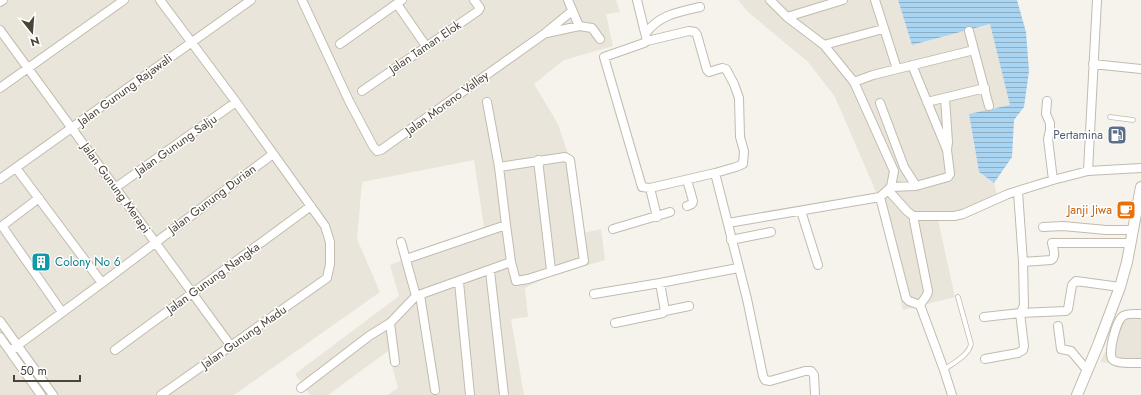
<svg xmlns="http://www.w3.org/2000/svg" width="1141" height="395" font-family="Jost,sans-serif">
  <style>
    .residential { fill: #eae5da }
    .water { fill: url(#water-rules) }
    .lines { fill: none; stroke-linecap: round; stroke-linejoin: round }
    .service-casing { stroke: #c2bbae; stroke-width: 5.5 }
    .minor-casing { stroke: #c2bbae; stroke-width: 10 }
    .tertiary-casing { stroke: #c2bbae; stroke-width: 12 }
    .service { stroke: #fff; stroke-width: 4 }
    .minor { stroke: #fff; stroke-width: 8 }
    .tertiary { stroke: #fff; stroke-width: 10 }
    .labels { text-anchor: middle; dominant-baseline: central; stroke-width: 3; stroke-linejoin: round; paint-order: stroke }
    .street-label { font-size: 12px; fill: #4b4439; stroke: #fff }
    .service-label { font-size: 12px; fill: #4e5e75; stroke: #fff; text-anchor: end }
    .food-label { font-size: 12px; fill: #c56008; stroke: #fff; text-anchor: end }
    .culture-label { font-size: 12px; fill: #0d838f; stroke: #fff; text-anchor: start }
  </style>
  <defs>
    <pattern id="water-rules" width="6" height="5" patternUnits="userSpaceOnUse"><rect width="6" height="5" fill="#a9d4f2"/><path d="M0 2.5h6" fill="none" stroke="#8caec5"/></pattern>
  </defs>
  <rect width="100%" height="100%" fill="#f6f3ec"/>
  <path class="residential" d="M 0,0 L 616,0 L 620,12 L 606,14 L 613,46 L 564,60 L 534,84 L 558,124 L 575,175 L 584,233 L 601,229 L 605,260 L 547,277 L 525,288 L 528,317 L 511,319 L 524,395 L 387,395 L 398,388 L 388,351 L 328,395 L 310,395 L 295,374 L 399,296 L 390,265 L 484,227 L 474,160 L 362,182 L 357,239 L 380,292 L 234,395 L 0,395 Z
    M 738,0 L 898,0 L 912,45 L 990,24 L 1011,106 L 969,114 L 979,172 L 994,183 L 999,203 L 952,221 L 938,220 L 955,297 L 903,310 L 880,201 L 835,97 L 808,62 L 748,12 Z
    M 1141,310 L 1141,366 L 1100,362 L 1126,311 Z"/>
  <path class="water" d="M 898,0 L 1017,0 L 1026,32 L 1029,71 L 1024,107 L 1014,120 L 1012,157 L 994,183 L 979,172 L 969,114 L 1010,105 L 990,24 L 912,45 Z"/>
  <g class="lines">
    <g class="service-casing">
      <path id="service" d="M 1110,117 L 1133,120
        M 944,370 C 953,363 969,355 971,344 L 958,297"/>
    </g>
    <g class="minor-casing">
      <path id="minor" d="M 160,0 L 236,102 L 325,226 L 330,242 L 330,264 L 327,278 L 161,395
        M 302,0 L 349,101 L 373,146 L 377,151 L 381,150 L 544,34 L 572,11
        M 568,0 L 579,26
        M 637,0 L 647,41 L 644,43 L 604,57 L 642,187 L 650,188 L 715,173 L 747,299 L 763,376 L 765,380 L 770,381 L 805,371 L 811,371 L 814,375 L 815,395
        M 770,0 L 787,17 L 824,45 L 854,82 L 894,171 L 891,187 L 880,197 L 906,298 L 909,301 L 920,305 L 944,370 L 952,395
        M 875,0 L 897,69
        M 0,2 L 3,0
        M 397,4 L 426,46
        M 787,17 L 843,0
        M 0,30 L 231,346
        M 969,31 L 989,106
        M 547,33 L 579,26 L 592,28 L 600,39
        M 646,33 C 659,15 678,12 700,7
        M 647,41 L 689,31 L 695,32 L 697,35 L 707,70 L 709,72 L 722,68 L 726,69 L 734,84 L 739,98 L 740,137 L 744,151 L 743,164 L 736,167 L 715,173
        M 340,44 L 402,0
        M 824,45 L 883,29
        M 1093,64 L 1141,69
        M 854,82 L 873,75 L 974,50
        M 0,88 L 124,0
        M 362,91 L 478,11 L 480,8 L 474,0
        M 945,98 L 948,142 L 947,150
        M 1047,101 L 1046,114 L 1050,123 L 1050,130 L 1048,139 L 1053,180
        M 487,102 L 499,167 L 506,225 L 511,262 L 516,281 L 528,279 L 584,261 L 570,160 L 565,157 L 499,167
        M 927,102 L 985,88
        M 880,103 L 904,167 L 916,186 L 948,177 L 950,174 L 947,150 L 912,65
        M 538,160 L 551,270
        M 16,168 L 102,283
        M 1088,171 L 1097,0
        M 0,179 L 251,0
        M 687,180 L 693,201 L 692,204 L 687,206
        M 891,187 L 916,186
        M 115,188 L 236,102
        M 650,188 L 657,217
        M 888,190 L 907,211 L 913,216 L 954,216 L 963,214 L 1008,194 L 1053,180 L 1088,171 L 1141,168
        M 39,198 L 2,226 L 62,312
        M 801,211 L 818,265
        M 914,221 L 928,291 L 927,295 L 920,305
        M 728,223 L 880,197
        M 1043,227 L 1063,226 L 1106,230 L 1133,230
        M 613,229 L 670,212
        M 731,240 L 771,232
        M 401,242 L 416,296
        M 406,259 L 506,225
        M 1023,262 L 1051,260 C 1057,257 1053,248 1052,243 L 1131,243
        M 490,271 L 504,395
        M 459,282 L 470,395
        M 660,283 L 665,311
        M 594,294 L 660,283 L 738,268
        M 420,295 L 435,390
        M 1141,314 C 1136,314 1127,313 1123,316 C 1116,321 1107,355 1113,360 C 1117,364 1135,363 1141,363
        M 984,317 L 1020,313 L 1024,306 L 1023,262 L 1018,192
        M 0,321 L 53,395
        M 390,323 L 395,362
        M 615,323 L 663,313 L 665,311 L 689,306
        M 1058,326 L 1061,349 L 1071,351 L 1087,370
        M 0,337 L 41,395
        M 115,350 L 311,206
        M 10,351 L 102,283 L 273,154
        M 985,359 L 1018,353 L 1023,350 L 1024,346 L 1020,313 L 1066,311 L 1068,309 L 1072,285 L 1076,281 L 1120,287
        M 301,388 L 369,336 L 390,323 L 416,296 L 511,262"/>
    </g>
    <g class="tertiary-casing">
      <path id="tertiary" d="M 1077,395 L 1098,345 L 1120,287 L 1127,262 L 1141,187"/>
    </g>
    <use href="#service" class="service"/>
    <use href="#minor" class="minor"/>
    <use href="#tertiary" class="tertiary"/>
  </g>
  <defs>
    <g id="fuel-square" transform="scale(1)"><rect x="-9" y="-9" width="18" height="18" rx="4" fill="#5c6f8a" stroke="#fff"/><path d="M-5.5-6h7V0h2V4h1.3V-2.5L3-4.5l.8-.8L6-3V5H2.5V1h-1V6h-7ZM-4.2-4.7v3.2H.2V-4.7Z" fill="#fff"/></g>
    <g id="cafe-square" transform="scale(1)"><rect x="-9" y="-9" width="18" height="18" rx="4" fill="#e8710a" stroke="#fff"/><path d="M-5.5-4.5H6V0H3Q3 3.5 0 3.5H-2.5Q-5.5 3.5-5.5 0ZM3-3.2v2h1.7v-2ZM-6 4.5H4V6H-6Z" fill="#fff"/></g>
    <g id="building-square" transform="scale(1)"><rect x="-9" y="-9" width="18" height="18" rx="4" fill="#0f9aa8" stroke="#fff"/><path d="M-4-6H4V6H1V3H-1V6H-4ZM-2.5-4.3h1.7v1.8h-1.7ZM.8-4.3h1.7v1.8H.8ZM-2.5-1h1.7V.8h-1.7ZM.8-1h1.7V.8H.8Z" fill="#fff"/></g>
  </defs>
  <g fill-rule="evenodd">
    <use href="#fuel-square" x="1117" y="135"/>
    <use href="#cafe-square" x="1126" y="210"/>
    <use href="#building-square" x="41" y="262"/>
  </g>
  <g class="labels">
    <g class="street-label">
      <text transform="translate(425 47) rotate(-34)">Jalan Taman Elok</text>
      <text transform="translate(125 90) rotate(-36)">Jalan Gunung Rajawali</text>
      <text transform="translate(447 103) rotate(-36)">Jalan Moreno Valley</text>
      <text transform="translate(176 145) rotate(-35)">Jalan Gunung Salju</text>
      <text transform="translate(116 188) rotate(54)">Jalan Gunung Merapi</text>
      <text transform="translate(212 199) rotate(-37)">Jalan Gunung Durian</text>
      <text transform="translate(213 278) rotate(-36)">Jalan Gunung Nangka</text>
      <text transform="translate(244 337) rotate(-35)">Jalan Gunung Madu</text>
    </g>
    <g class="service-label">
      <text x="1103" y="135">Pertamina</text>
    </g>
    <g class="food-label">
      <text x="1112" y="210">Janji Jiwa</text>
    </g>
    <g class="culture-label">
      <text x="55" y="262">Colony No 6</text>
    </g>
  </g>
  <g transform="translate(32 32) rotate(163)" stroke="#ffffff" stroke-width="3" paint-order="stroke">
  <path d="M0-3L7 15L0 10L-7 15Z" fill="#4b4439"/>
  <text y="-6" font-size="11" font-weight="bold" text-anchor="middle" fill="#4b4439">N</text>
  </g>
  <path d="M14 375v6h66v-6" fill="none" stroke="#4b4439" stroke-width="2"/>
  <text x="20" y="375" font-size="12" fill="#4b4439" stroke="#ffffff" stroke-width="3" paint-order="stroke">50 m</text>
</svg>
